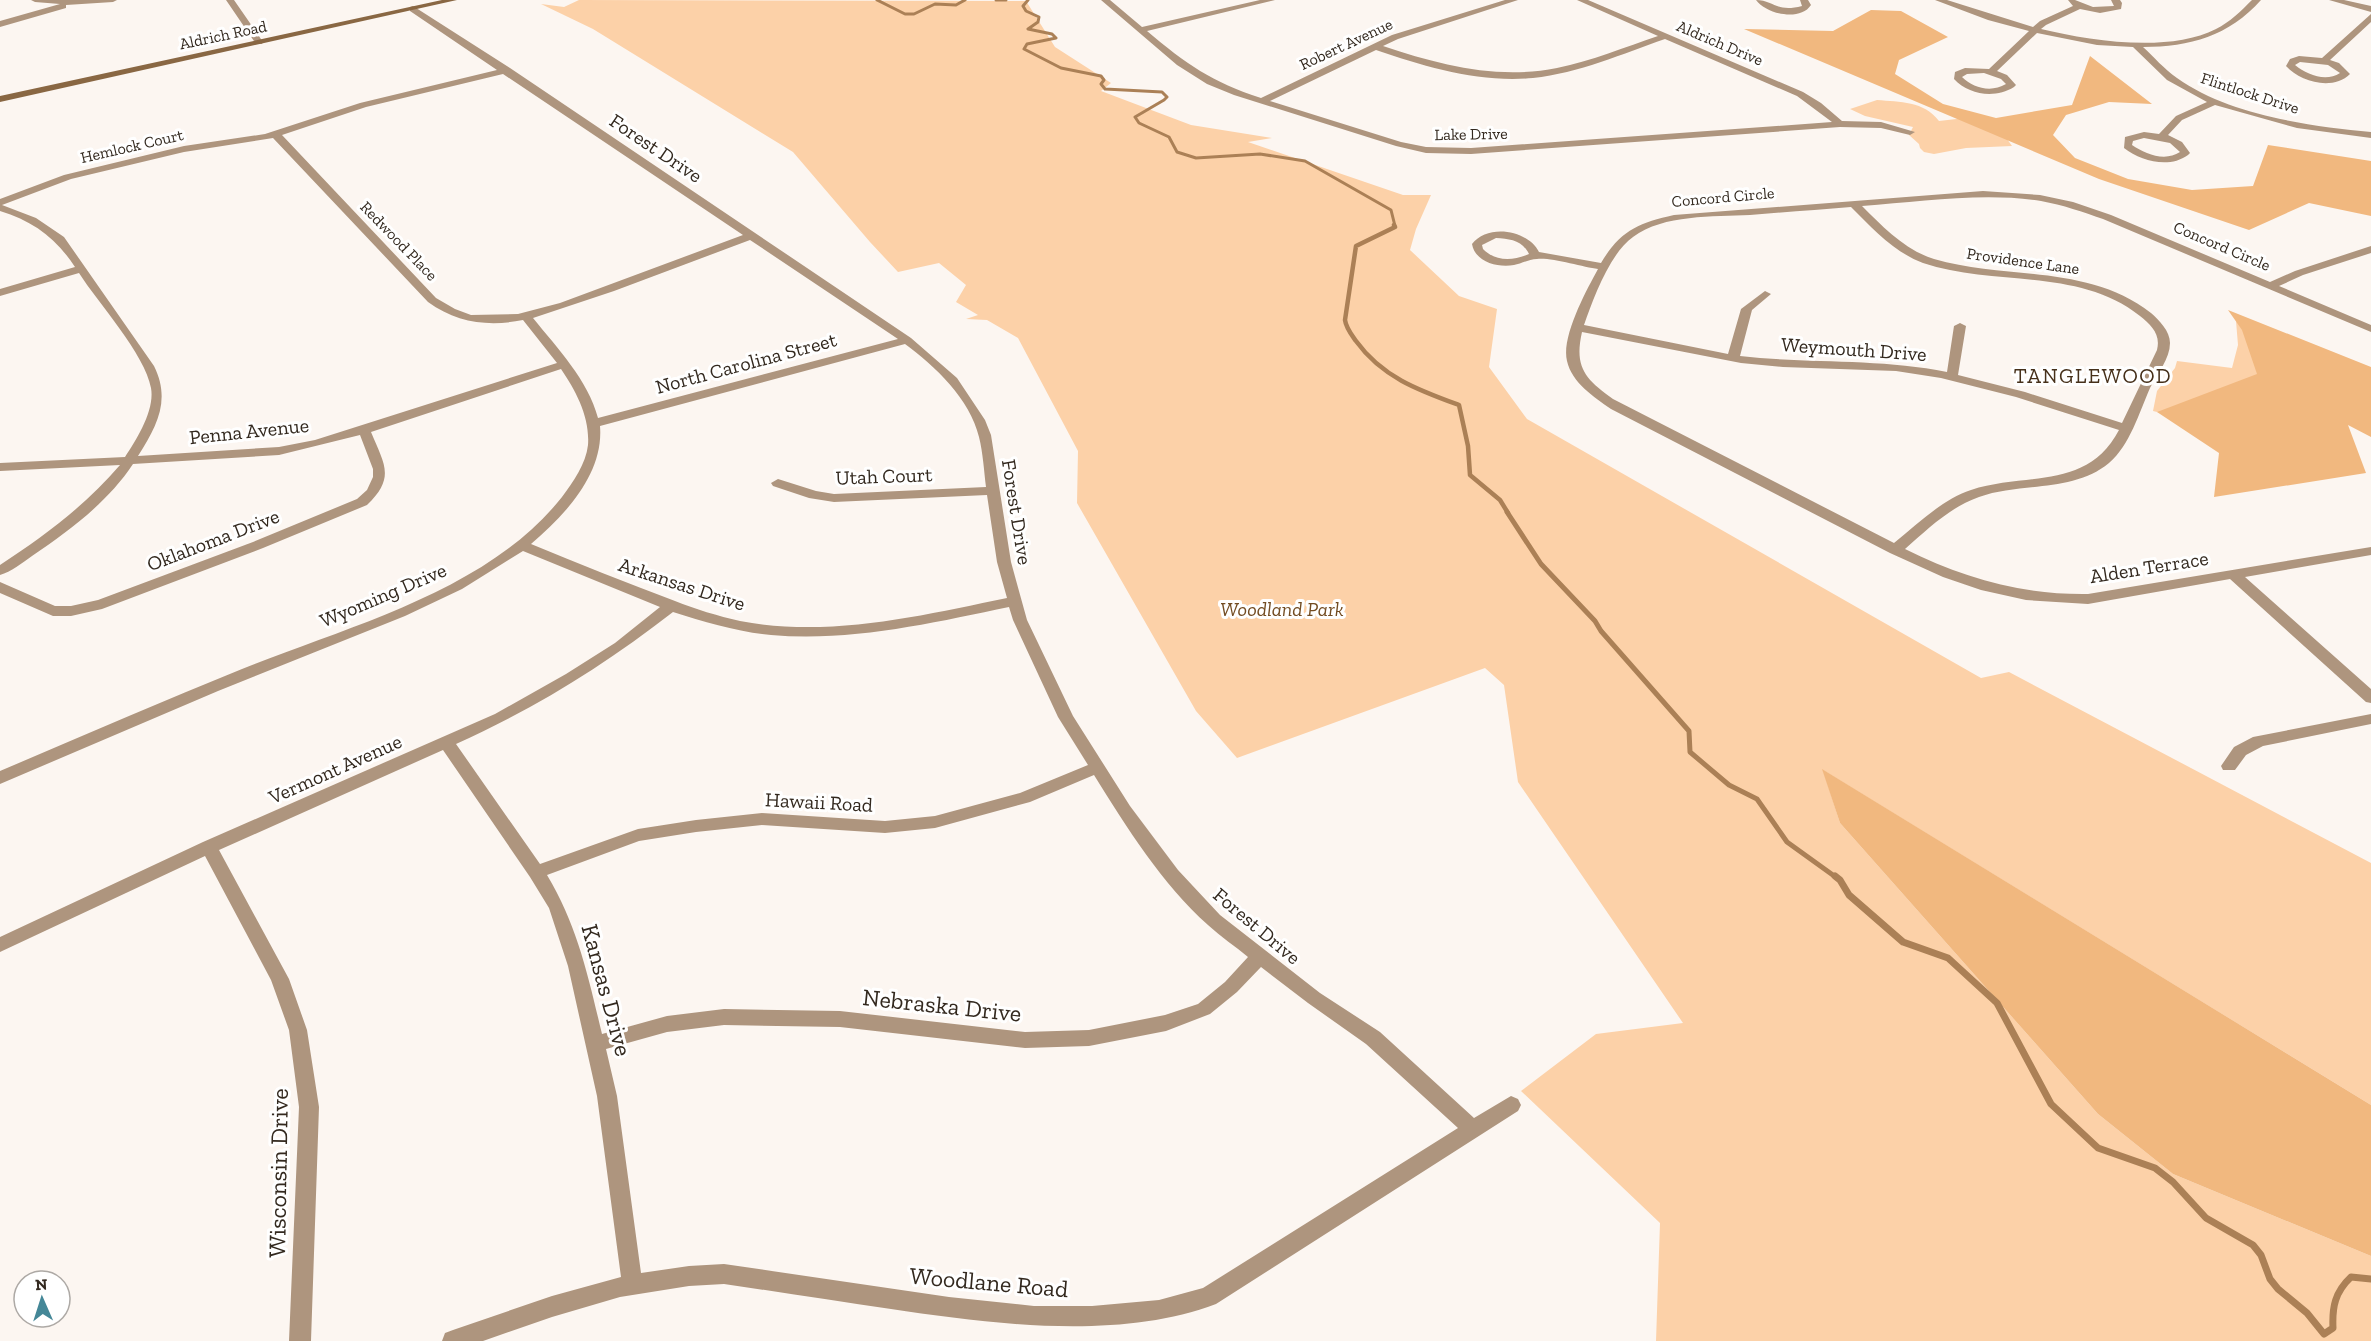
<svg xmlns="http://www.w3.org/2000/svg" width="2371" height="1341" font-family="'Zilla Slab',serif">
  <style>
    .green { fill: #fcd1a8 }
    .forest { fill: #f1b87f }
    .lines { fill: none; stroke-linecap: round; stroke-linejoin: round }
    .stream-far3 { stroke: #ab8056; stroke-width: 3 }
    .stream-far2 { stroke: #ab8056; stroke-width: 4.5 }
    .stream-far1 { stroke: #ab8056; stroke-width: 5 }
    .stream { stroke: #ab8056; stroke-width: 7 }
    .street { fill: #ae957e; fill-rule: evenodd }
    .secondary { fill: #896743; fill-rule: evenodd }
    .labels { text-anchor: middle; dominant-baseline: central; stroke-width: 6; stroke-linejoin: round; paint-order: stroke }
    .far-street-label { font-size: 16px; fill: #33291f; stroke: #fff }
    .street-label { font-size: 20px; fill: #33291f; stroke: #fff }
    .park-label { font-size: 20px; font-style: italic; fill: #734c22; stroke: #fff }
    .neighbourhood-label { font-size: 21px; letter-spacing: 1.5px; fill: #46301a; stroke: #fff }
    .near-street-label { font-size: 24px; fill: #33291f; stroke: #fff }
  </style>
  <rect width="100%" height="100%" fill="#fcf6f1"/>
  <path class="green" d="M 579,0 L 1026,1 L 1055,47 L 1111,83 L 1101,91 L 1191,125 L 1272,138 L 1248,142 L 1403,195 L 1431,195 L 1416,229 L 1410,250 L 1459,296 L 1497,309 L 1489,367 L 1527,419 L 1981,678 L 2009,672 L 2371,863 L 2371,1105 L 1823,770 L 1840,823 L 2098,1114 L 2173,1174 L 2371,1256 L 2371,1341 L 1656,1341 L 1660,1223 L 1521,1091 L 1596,1034 L 1683,1023 L 1518,782 L 1504,685 L 1485,668 L 1237,758 L 1196,711 L 1077,503 L 1078,451 L 1018,338 L 987,320 L 966,319 L 978,315 L 956,302 L 966,285 L 939,263 L 898,272 L 870,242 L 793,152 L 593,29 L 541,4 L 564,7 Z
    M 1877,100 C 1900,102 1924,101 1939,121 L 1965,118 L 2007,139 L 2012,146 L 1966,148 L 1934,154 L 1924,152 L 1920,148 L 1919,144 L 1909,135 L 1913,127 L 1865,116 L 1850,109 Z
    M 2236,321 L 2304,376 L 2226,429 L 2153,411 L 2157,391 L 2175,368 L 2177,361 L 2232,368 L 2238,345 Z"/>
  <path class="forest" d="M 1871,10 L 1901,11 L 1948,37 L 1899,60 L 1895,74 L 1943,104 L 1996,118 L 2072,105 L 2090,56 L 2152,104 L 2109,102 L 2066,115 L 2053,135 L 2075,158 L 2128,179 L 2192,190 L 2253,186 L 2268,145 L 2371,161 L 2371,216 L 2309,203 L 2249,230 L 2099,179 L 1744,29 L 1833,31 Z
    M 2228,310 L 2371,367 L 2371,437 L 2348,425 L 2366,473 L 2214,497 L 2219,453 L 2157,412 L 2257,374 L 2242,330 Z
    M 1822,769 L 2371,1105 L 2371,1256 L 2173,1174 L 2098,1114 L 1840,823 Z"/>
  <g class="lines">
    <path class="stream-far3" d="M 877,0 L 905,14 L 914,14 L 935,4 L 956,5 L 965,0
      M 996,0 L 1006,0
      M 1028,0 L 1023,6 L 1026,11 L 1039,17 L 1038,22 L 1028,29 L 1052,34 L 1056,38 L 1027,44 L 1024,49 L 1061,68 L 1101,76 L 1104,80 L 1101,84 L 1105,89 L 1162,92 L 1167,97 L 1164,100 L 1135,117 L 1139,123 L 1169,137 L 1177,152 L 1196,158 L 1260,154 L 1305,161 L 1391,210 L 1395,226"/>
    <path class="stream-far2" d="M 1394,225 L 1395,227 L 1356,246 L 1345,320 C 1346,328 1351,334 1356,341 C 1382,377 1418,390 1459,405 L 1468,446 L 1470,475 L 1500,500 L 1508,513"/>
    <path class="stream-far1" d="M 1507,512 L 1541,564 L 1595,621 L 1601,631 L 1689,731 L 1690,752 L 1729,785 L 1757,799 L 1787,842 L 1837,878"/>
    <path class="stream" d="M 1835,876 L 1840,880 L 1849,895 L 1903,942 L 1948,958 L 1997,1003 L 2051,1104 L 2098,1148 L 2155,1168 L 2173,1182 L 2206,1218 L 2253,1245 L 2261,1255 L 2270,1279 L 2278,1289 L 2307,1313 L 2324,1334 L 2333,1328 C 2332,1307 2335,1292 2351,1277 L 2371,1279"/>
    <path class="street" d="M 31,0 L 117,0 L 113,2 L 66,5 L 66,8 L 0,27 L 0,21 L 60,4 L 35,2 Z
      M 226,0 L 234,0 L 263,42 L 262,44 L 256,44 Z
      M 1101,0 L 1110,0 L 1142,27 L 1260,0 L 1275,0 L 1147,31 C 1186,64 1212,82 1261,98 L 1392,35 L 1505,0 L 1518,0 L 1398,39 L 1383,46 C 1440,65 1497,80 1557,68 C 1592,61 1625,47 1658,36 L 1577,0 L 1588,0 L 1803,92 L 1821,103 L 1842,121 L 1881,122 L 1915,132 L 1910,135 L 1881,128 L 1840,127 L 1471,154 L 1426,153 L 1396,146 L 1234,95 L 1207,84 L 1177,65 ZM 1665,39 L 1797,96 L 1832,122 L 1471,148 L 1426,147 L 1401,142 L 1270,101 L 1376,50 C 1426,67 1479,83 1533,78 C 1579,73 1622,54 1665,39 Z
      M 1756,0 C 1774,0 1776,13 1802,6 L 1800,0 L 1808,0 L 1811,5 C 1800,22 1766,14 1756,0 Z
      M 1935,0 L 1947,0 L 2033,27 L 2040,21 L 2073,6 L 2068,0 L 2075,0 L 2093,7 L 2114,6 L 2111,0 L 2120,0 L 2122,3 L 2121,9 L 2100,13 L 2080,9 L 2046,25 L 2041,29 C 2091,41 2169,53 2216,29 C 2230,22 2241,11 2252,0 L 2261,0 C 2229,36 2190,47 2143,47 C 2154,57 2164,69 2177,78 C 2229,115 2308,126 2371,132 L 2371,138 L 2297,128 L 2215,105 L 2182,120 L 2168,135 L 2182,142 L 2190,153 L 2188,155 C 2169,169 2141,161 2124,148 L 2125,137 L 2144,132 L 2159,134 L 2176,116 L 2207,102 L 2167,80 L 2133,47 L 2097,45 L 2037,33 L 1997,71 L 2007,75 L 2016,85 L 2014,87 C 1995,99 1969,95 1954,79 L 1955,72 L 1965,68 L 1989,69 L 2029,31 L 1988,20 ZM 1984,73 L 2001,79 L 2006,84 C 1991,93 1973,88 1962,77 L 1967,74 ZM 2144,138 L 2170,143 L 2180,152 C 2165,162 2145,154 2132,145 L 2133,141 Z
      M 2329,0 L 2344,0 L 2371,6 L 2371,12 Z
      M 413,6 L 510,68 L 911,338 L 957,378 L 985,420 L 991,435 L 1011,562 L 1027,620 L 1073,716 L 1130,806 L 1178,870 L 1220,915 L 1320,993 L 1380,1032 L 1474,1118 L 1511,1096 L 1518,1099 L 1521,1105 L 1518,1111 L 1216,1304 C 1118,1341 992,1324 891,1309 C 835,1301 780,1292 724,1284 L 689,1286 L 620,1297 L 552,1317 L 483,1341 L 442,1341 L 445,1333 L 453,1330 L 552,1296 L 621,1277 L 597,1096 L 568,966 L 549,908 L 530,877 L 443,750 L 219,850 L 289,979 L 307,1030 L 319,1107 L 311,1341 L 289,1341 L 299,1107 L 289,1030 L 271,980 L 205,856 L 0,952 L 0,937 L 203,842 L 495,714 L 566,674 L 615,643 L 660,607 L 523,551 L 462,589 L 405,616 L 218,691 L 0,784 L 0,771 C 80,737 161,702 242,669 C 349,626 488,591 562,497 C 573,482 586,464 588,445 C 590,417 576,391 561,369 L 371,432 C 384,464 396,477 367,505 L 263,548 L 102,609 L 71,616 L 53,616 L 0,593 L 0,582 L 55,606 L 71,606 L 98,600 L 253,542 L 357,499 L 367,490 L 373,477 L 373,469 L 360,435 L 279,455 L 133,464 C 108,502 69,531 32,556 C 22,563 11,572 0,575 L 0,565 C 44,536 85,506 120,465 L 0,471 L 0,463 L 125,457 C 137,439 155,410 151,388 C 145,354 98,303 79,273 L 0,296 L 0,289 L 75,267 C 56,238 33,221 0,211 L 0,199 L 64,175 L 184,146 L 265,134 L 360,103 L 497,70 L 410,11 L 410,7 ZM 503,74 L 743,235 L 560,303 L 518,314 L 471,315 L 455,309 L 436,298 L 282,135 L 366,107 ZM 273,138 L 428,302 C 457,323 489,327 523,320 L 557,363 L 315,440 L 279,447 L 138,456 C 157,426 171,400 154,366 L 64,237 L 36,218 L 2,205 L 71,179 L 184,152 ZM 750,240 L 898,339 L 598,418 C 588,380 558,349 533,318 L 614,291 ZM 905,344 C 935,366 970,399 979,437 C 983,453 984,471 986,487 L 834,494 L 816,491 L 778,479 L 771,483 L 773,486 L 809,498 L 834,502 L 987,495 L 997,562 L 1007,598 C 920,616 829,638 740,621 C 718,616 695,609 675,601 C 627,583 579,564 531,544 C 565,515 604,474 600,426 ZM 1009,607 L 1013,620 L 1058,717 L 1088,765 L 1020,793 L 935,816 L 885,821 L 762,813 L 696,820 L 638,829 L 540,864 L 456,744 C 534,709 605,665 673,612 C 705,622 738,632 771,635 C 851,642 932,623 1009,607 ZM 1094,775 C 1127,828 1162,884 1208,925 C 1221,937 1235,946 1248,957 L 1225,982 L 1198,1004 L 1165,1015 L 1089,1030 L 1025,1032 L 840,1011 L 724,1009 L 667,1016 L 602,1034 C 588,976 578,927 547,875 L 639,841 L 696,832 L 762,825 L 885,833 L 935,828 L 1030,802 ZM 1261,967 L 1308,1003 L 1366,1044 L 1458,1128 L 1203,1288 L 1159,1300 L 1092,1306 L 1034,1306 L 949,1297 L 724,1264 L 689,1266 L 641,1273 L 617,1096 L 606,1049 L 667,1032 L 724,1025 L 840,1027 L 1025,1048 L 1089,1046 L 1166,1031 L 1210,1014 L 1237,992 Z
      M 2371,14 L 2371,22 L 2330,60 L 2339,63 L 2350,74 C 2333,91 2300,82 2286,66 L 2290,59 L 2299,56 L 2322,58 ZM 2300,62 L 2328,65 L 2340,73 C 2326,82 2307,75 2295,65 Z
      M 1983,191 L 2040,195 L 2073,202 L 2111,215 L 2270,282 L 2295,271 L 2371,246 L 2371,253 L 2303,275 L 2279,286 L 2371,325 L 2371,332 L 2103,219 C 2083,212 2063,205 2041,201 C 1982,192 1921,202 1862,206 C 1883,227 1905,250 1934,259 C 2007,280 2088,264 2151,313 C 2159,320 2170,331 2170,343 C 2170,359 2157,374 2150,388 C 2139,413 2130,445 2109,463 C 2073,493 2020,482 1979,497 C 1950,507 1928,529 1905,549 C 1963,578 2022,595 2088,594 L 2371,547 L 2371,555 L 2245,577 L 2371,689 L 2371,703 L 2366,702 L 2230,579 L 2088,604 L 2026,600 L 1981,590 L 1943,577 L 1890,553 L 1611,409 C 1594,397 1572,383 1567,361 C 1561,337 1586,291 1598,269 C 1583,267 1550,257 1537,259 C 1529,259 1521,264 1514,265 C 1498,268 1475,262 1472,244 C 1488,223 1528,230 1539,252 L 1601,263 C 1620,231 1638,223 1674,215 ZM 1851,207 C 1873,229 1894,252 1923,263 C 1994,287 2078,267 2140,316 C 2151,325 2161,334 2157,350 L 2122,423 L 2025,392 L 1958,375 L 1966,326 L 1960,323 L 1954,326 L 1947,372 C 1879,358 1809,364 1740,356 L 1752,310 L 1771,294 L 1765,291 L 1741,309 L 1728,354 L 1584,325 C 1593,299 1610,253 1633,237 C 1664,214 1713,217 1750,215 C 1783,212 1817,210 1851,207 ZM 1496,238 C 1510,239 1522,240 1529,254 C 1513,261 1496,262 1483,249 L 1482,245 ZM 1582,332 L 1741,363 L 1783,367 L 1896,371 L 1941,378 L 2016,397 L 2119,430 C 2087,491 2025,472 1971,490 C 1941,500 1918,524 1894,543 L 1613,399 C 1585,379 1574,367 1582,332 Z
      M 2371,714 L 2371,724 L 2263,746 L 2246,755 L 2235,770 L 2223,770 L 2221,766 L 2234,747 L 2253,737 Z"/>
    <path class="secondary" d="M 442,0 L 457,0 L 0,102 L 0,96 Z"/>
  </g>
  <g class="labels">
    <g class="far-street-label">
      <text transform="translate(223 35) rotate(-12)">Aldrich Road</text>
      <text transform="translate(1720 43) rotate(23)">Aldrich Drive</text>
      <text transform="translate(1346 44) rotate(-25)">Robert Avenue</text>
      <text transform="translate(2250 93) rotate(18)">Flintlock Drive</text>
      <text transform="translate(1471 134) rotate(-1)">Lake Drive</text>
      <text transform="translate(132 146) rotate(-13)">Hemlock Court</text>
      <text transform="translate(1723 197) rotate(-5)">Concord Circle</text>
      <text transform="translate(399 241) rotate(46)">Redwood Place</text>
      <text transform="translate(2222 246) rotate(23)">Concord Circle</text>
      <text transform="translate(2023 261) rotate(8)">Providence Lane</text>
    </g>
    <g class="street-label">
      <text transform="translate(656 148) rotate(34)">Forest Drive</text>
      <text transform="translate(1854 349) rotate(4)">Weymouth Drive</text>
      <text transform="translate(746 363) rotate(-15)">North Carolina Street</text>
      <text transform="translate(249 431) rotate(-6)">Penna Avenue</text>
      <text transform="translate(884 476) rotate(-2)">Utah Court</text>
      <text transform="translate(1017 512) rotate(81)">Forest Drive</text>
      <text transform="translate(213 540) rotate(-21)">Oklahoma Drive</text>
      <text transform="translate(2149 567) rotate(-9)">Alden Terrace</text>
      <text transform="translate(682 584) rotate(18)">Arkansas Drive</text>
      <text transform="translate(383 595) rotate(-23)">Wyoming Drive</text>
      <text transform="translate(335 769) rotate(-24)">Vermont Avenue</text>
      <text transform="translate(819 802) rotate(3)">Hawaii Road</text>
      <text transform="translate(1257 926) rotate(40)">Forest Drive</text>
    </g>
    <g class="park-label">
      <text x="1282" y="609">Woodland Park</text>
    </g>
    <g class="neighbourhood-label">
      <text x="2093" y="375">TANGLEWOOD</text>
    </g>
    <g class="near-street-label">
      <text transform="translate(607 990) rotate(75)">Kansas Drive</text>
      <text transform="translate(942 1005) rotate(6)">Nebraska Drive</text>
      <text transform="translate(278 1173) rotate(-89)">Wisconsin Drive</text>
      <text transform="translate(989 1282) rotate(5)">Woodlane Road</text>
    </g>
  </g>
  <g transform="translate(42 1299) rotate(357)"><circle r="28" fill="#ffffff" stroke="#ada9a5" stroke-width="1.5"/>
  <path d="M0-4.5L10 22L0 15L-10 22Z" fill="#448797"/>
  <text y="-9" font-size="16" font-weight="bold" text-anchor="middle" fill="#33291f">N</text>
  </g>
</svg>
